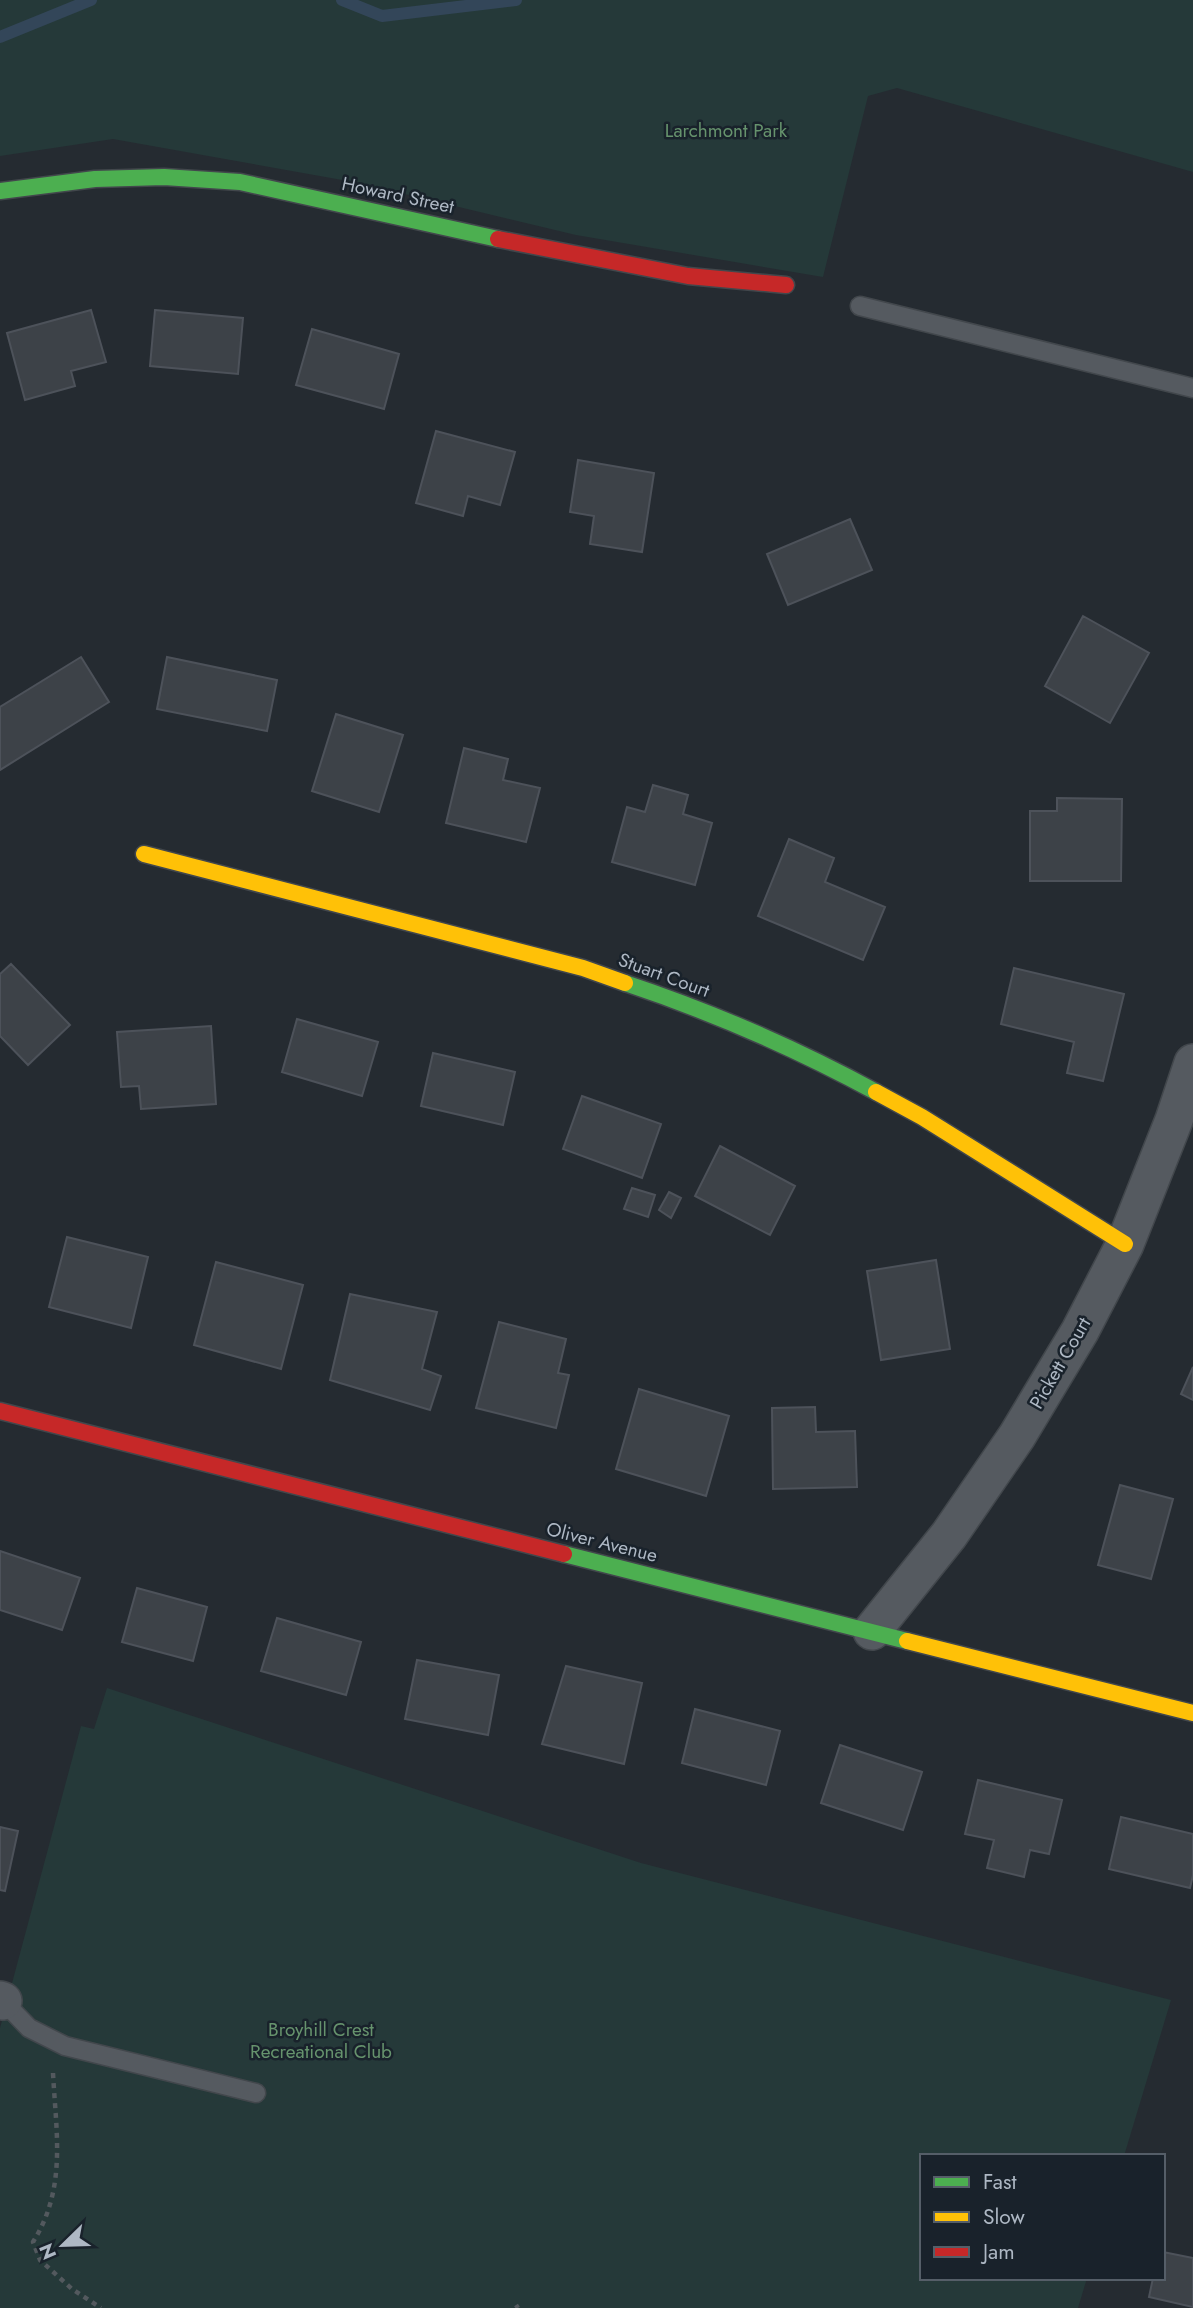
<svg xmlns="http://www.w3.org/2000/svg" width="1193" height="2308" font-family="Jost,sans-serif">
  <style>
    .green { fill: #253939 }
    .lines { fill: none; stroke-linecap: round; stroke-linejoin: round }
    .stream { stroke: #334659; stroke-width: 12 }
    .building { fill: #3d4248; stroke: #4d525a; stroke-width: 2 }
    .lane-casing { stroke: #42474c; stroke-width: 21 }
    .street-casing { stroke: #42474c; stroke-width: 40 }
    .fast-casing { stroke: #42474c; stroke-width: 19 }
    .slow-casing { stroke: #42474c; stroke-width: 19 }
    .jam-casing { stroke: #42474c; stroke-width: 19 }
    .path { stroke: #53595e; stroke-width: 4.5; stroke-dasharray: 5 5; stroke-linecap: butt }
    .lane { stroke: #555a60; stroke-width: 18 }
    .street { stroke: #555a60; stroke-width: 37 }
    .fast { stroke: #4caf50; stroke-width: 16 }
    .slow { stroke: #ffc107; stroke-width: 16 }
    .jam { stroke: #c62828; stroke-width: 16 }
    .labels { text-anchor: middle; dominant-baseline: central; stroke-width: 5; stroke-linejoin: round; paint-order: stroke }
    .park-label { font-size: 19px; fill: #66936d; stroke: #19222b }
    .street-label { font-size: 19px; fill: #aeb8c4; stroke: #19222b }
  </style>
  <rect width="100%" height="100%" fill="#252b31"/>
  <path class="green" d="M 0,0 L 1193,0 L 1193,172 L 897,88 L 868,96 L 823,277 L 576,235 L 359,183 L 113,139 L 0,156 Z
    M 107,1688 L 641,1863 L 1171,2000 L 1124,2156 L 922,2156 L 922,2278 L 1087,2278 L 1078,2308 L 0,2308 L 0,2028 L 81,1726 L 94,1729 Z"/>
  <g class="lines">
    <path class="stream" d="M 342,0 L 382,16 L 516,0
      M 0,37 L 91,0"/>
  </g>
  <path class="building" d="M 91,310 L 106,362 L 71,371 L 75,386 L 25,400 L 7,333 Z
    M 155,310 L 243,318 L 238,374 L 150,366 Z
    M 312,329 L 399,354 L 384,409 L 296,385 Z
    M 436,431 L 515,452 L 500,505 L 468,496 L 463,516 L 416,503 Z
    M 578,460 L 654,473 L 642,552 L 590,544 L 594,516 L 570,512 Z
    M 850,519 L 872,570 L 788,605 L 767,554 Z
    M 1083,616 L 1149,653 L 1110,723 L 1045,686 Z
    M 81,657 L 109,702 L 0,770 L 0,707 Z
    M 167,657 L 277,680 L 267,731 L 157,709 Z
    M 336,714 L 403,735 L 379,812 L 312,791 Z
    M 464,748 L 508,759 L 503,780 L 540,788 L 526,842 L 446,823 Z
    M 653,785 L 688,795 L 683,814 L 712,823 L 695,885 L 612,862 L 627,807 L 645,812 Z
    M 1057,798 L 1122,799 L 1121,881 L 1030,881 L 1030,811 L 1057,811 Z
    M 789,839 L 834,858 L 825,882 L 885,907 L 863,960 L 758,916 Z
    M 11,964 L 70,1025 L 28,1065 L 0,1036 L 0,974 Z
    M 1014,968 L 1124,994 L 1103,1081 L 1067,1073 L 1074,1042 L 1001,1024 Z
    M 297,1019 L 378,1042 L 362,1096 L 282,1072 Z
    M 211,1026 L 216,1104 L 141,1109 L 139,1086 L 121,1087 L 117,1032 Z
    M 433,1053 L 515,1072 L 503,1125 L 421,1106 Z
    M 582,1096 L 661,1124 L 642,1178 L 563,1149 Z
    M 720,1146 L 795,1186 L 770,1235 L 695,1196 Z
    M 632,1188 L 655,1195 L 648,1217 L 624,1209 Z
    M 669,1192 L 681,1198 L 671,1218 L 659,1210 Z
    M 67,1237 L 148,1257 L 131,1328 L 49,1307 Z
    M 936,1260 L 950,1349 L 881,1360 L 867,1271 Z
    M 216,1262 L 303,1285 L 281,1369 L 194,1345 Z
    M 350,1294 L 437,1312 L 422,1369 L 441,1376 L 430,1410 L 330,1380 Z
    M 499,1322 L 566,1339 L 558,1373 L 569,1375 L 556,1428 L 476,1408 Z
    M 1193,1367 L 1193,1400 L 1181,1394 Z
    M 639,1389 L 729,1416 L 706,1496 L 616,1469 Z
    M 815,1407 L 816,1432 L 855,1431 L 857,1487 L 773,1489 L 772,1408 Z
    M 1120,1485 L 1173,1499 L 1151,1579 L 1098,1565 Z
    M 0,1551 L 80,1578 L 62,1630 L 0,1610 Z
    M 137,1588 L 207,1607 L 193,1661 L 122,1642 Z
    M 277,1618 L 361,1642 L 346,1695 L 261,1671 Z
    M 417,1660 L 499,1675 L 488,1735 L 405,1719 Z
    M 566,1666 L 642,1683 L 624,1764 L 542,1744 Z
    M 695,1709 L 780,1731 L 766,1785 L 682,1763 Z
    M 840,1745 L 922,1772 L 903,1830 L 821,1803 Z
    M 978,1780 L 1062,1800 L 1049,1854 L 1030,1850 L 1024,1877 L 987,1868 L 994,1840 L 965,1834 Z
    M 1121,1817 L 1193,1834 L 1193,1875 L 1190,1888 L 1109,1869 Z
    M 0,1827 L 18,1831 L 5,1891 L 0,1890 Z
    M 1163,2252 L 1193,2258 L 1193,2307 L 1149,2297 L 1153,2278 L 1163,2278 Z"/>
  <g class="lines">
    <g class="lane-casing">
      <path id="lane" d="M 860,306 L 1193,388
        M 3,2001 L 29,2028 L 65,2046 L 256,2093"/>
    </g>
    <g class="street-casing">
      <path id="street" d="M 872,1631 L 949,1535 L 1017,1436 L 1080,1331 L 1125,1244 L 1174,1120 L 1193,1063
        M 0,2000 L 3,2001"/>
    </g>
    <g class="fast-casing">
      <path id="fast" d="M 0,191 L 95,179 L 164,177 L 240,182 L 498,239
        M 625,983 C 712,1012 795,1048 876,1092
        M 564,1554 L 907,1641"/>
    </g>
    <g class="slow-casing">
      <path id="slow" d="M 144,854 L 583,968 L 625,983
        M 876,1092 L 922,1117 L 1125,1244
        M 907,1641 L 1193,1713"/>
    </g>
    <g class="jam-casing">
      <path id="jam" d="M 498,239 L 688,276 L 786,285
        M 0,1411 L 564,1554"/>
    </g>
    <path class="path" d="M 53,2073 C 56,2133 67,2188 33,2242 L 40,2260 L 72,2289 L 101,2308
      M 516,2305 L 518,2308"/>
    <use href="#lane" class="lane"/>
    <use href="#street" class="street"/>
    <use href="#fast" class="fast"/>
    <use href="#slow" class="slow"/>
    <use href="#jam" class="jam"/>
  </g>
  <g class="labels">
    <g class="park-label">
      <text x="726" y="130">Larchmont Park</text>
      <text x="321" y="2029">Broyhill Crest<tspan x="321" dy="22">Recreational Club</tspan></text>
    </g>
    <g class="street-label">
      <text transform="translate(398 195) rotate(12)">Howard Street</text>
      <text transform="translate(664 975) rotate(20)">Stuart Court</text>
      <text transform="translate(1060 1363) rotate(-60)">Pickett Court</text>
      <text transform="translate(602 1542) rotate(14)">Oliver Avenue</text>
    </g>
  </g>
  <rect x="920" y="2154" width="245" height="126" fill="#19222b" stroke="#555e68" stroke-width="2"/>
  <rect x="934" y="2177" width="35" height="10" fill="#4caf50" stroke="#555e68" stroke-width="2"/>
  <text x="983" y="2189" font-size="21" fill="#aeb8c4">Fast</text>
  <rect x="934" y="2212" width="35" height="10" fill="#ffc107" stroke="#555e68" stroke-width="2"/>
  <text x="983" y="2224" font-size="21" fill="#aeb8c4">Slow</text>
  <rect x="934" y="2247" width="35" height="10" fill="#c62828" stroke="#555e68" stroke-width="2"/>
  <text x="983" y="2259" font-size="21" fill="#aeb8c4">Jam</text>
  <g transform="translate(63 2245) rotate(247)" stroke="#19222b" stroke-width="5" paint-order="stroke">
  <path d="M0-5L12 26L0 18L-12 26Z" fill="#aeb8c4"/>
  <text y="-10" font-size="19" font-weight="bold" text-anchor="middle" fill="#aeb8c4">N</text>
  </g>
</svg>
